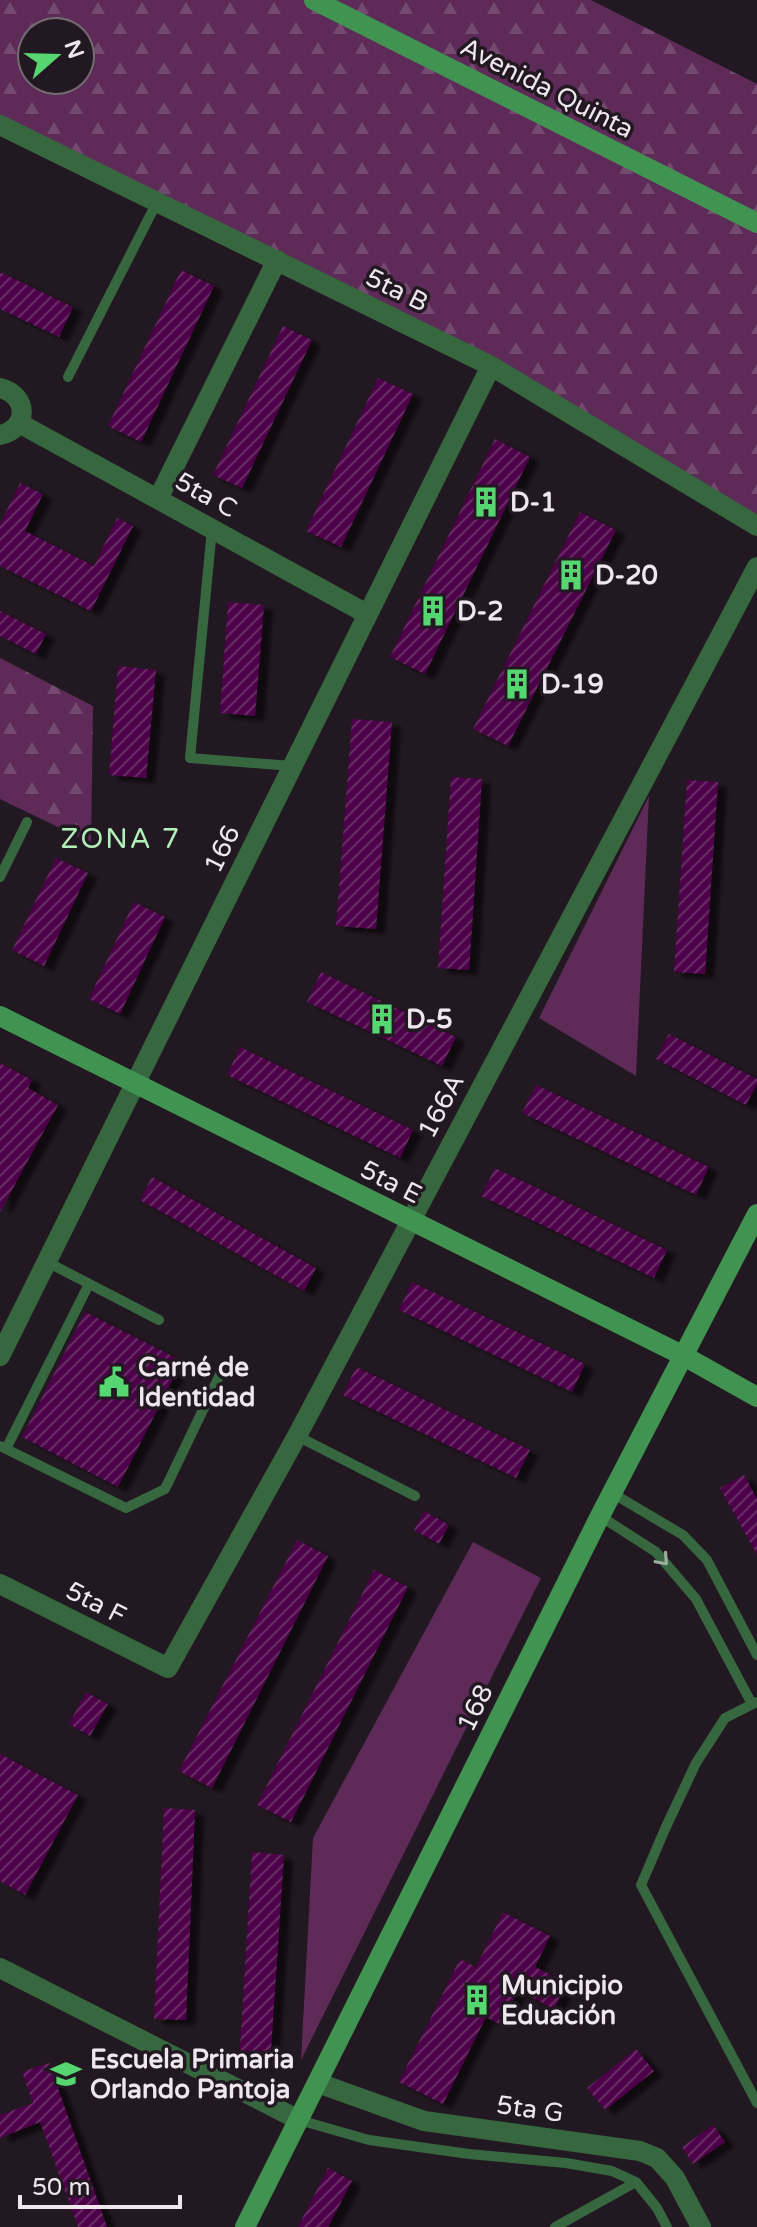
<svg xmlns="http://www.w3.org/2000/svg" width="757" height="2227" font-family="'Varela Round',sans-serif">
  <style>
    .green { fill: #5e2b59 }
    .forest { fill: url(#forest-firs); fill-rule: evenodd }
    .building { fill: url(#building-hatch); filter: url(#shadow) }
    .lines { fill: none; stroke-linecap: round; stroke-linejoin: round }
    .lane { stroke: #36673f; stroke-width: 10 }
    .street { stroke: #36673f; stroke-width: 20 }
    .secondary { stroke: #409350; stroke-width: 20 }
    .oneway { stroke: #9cad9f }
    .labels { text-anchor: middle; dominant-baseline: central; stroke-width: 7; stroke-linejoin: round; paint-order: stroke }
    .street-label { font-size: 26px; fill: #efe7ed; stroke: #221821 }
    .poi-label { font-size: 26px; font-weight: bold; fill: #efe7ed; stroke: #221821; text-anchor: start }
    .neighbourhood-label { font-size: 28px; letter-spacing: 2px; fill: #b1f1b9; stroke: #221821 }
  </style>
  <defs>
    <pattern id="forest-firs" width="22" height="20" patternUnits="userSpaceOnUse" patternTransform="scale(2)"><rect width="22" height="20" fill="#5e2b59"/><path d="M5 1l3.5 6h-7zM16 11l3.5 6h-7z" fill="#754a71"/></pattern>
    <pattern id="building-hatch" width="6" height="6" patternUnits="userSpaceOnUse" patternTransform="scale(2)"><rect width="6" height="6" fill="#4e054a"/><path d="M-1 1l2-2M0 6l6-6M5 7l2-2" fill="none" stroke="#682964"/></pattern>
    <filter id="shadow"><feDropShadow dx="9" dy="5" stdDeviation="2" flood-color="#0009"/></filter>
  </defs>
  <rect width="100%" height="100%" fill="#221821"/>
  <path class="green" d="M 649,796 L 636,1076 L 539,1018 Z
    M 473,1542 L 541,1578 L 301,2060 L 313,1838 Z"/>
  <path class="forest" d="M 0,0 L 591,0 L 757,84 L 757,526 L 491,366 L 0,125 ZM 32,32 L 80,32 L 80,80 L 32,80 Z
    M 0,658 L 93,706 L 91,843 L 0,799 Z"/>
  <path class="building" d="M 181,270 L 214,286 L 141,442 L 108,426 Z
    M 0,272 L 73,307 L 59,337 L 0,309 Z
    M 283,326 L 312,340 L 242,488 L 213,475 Z
    M 378,378 L 413,394 L 341,547 L 306,531 Z
    M 495,439 L 530,457 L 425,674 L 390,657 Z
    M 20,483 L 43,494 L 25,531 L 94,566 L 117,518 L 133,526 L 91,611 L 0,566 L 0,524 Z
    M 580,512 L 616,530 L 508,746 L 473,729 Z
    M 228,602 L 264,605 L 255,716 L 220,713 Z
    M 0,611 L 46,634 L 36,654 L 0,636 Z
    M 118,666 L 156,670 L 146,778 L 109,775 Z
    M 352,719 L 392,722 L 376,929 L 336,926 Z
    M 451,777 L 482,779 L 469,970 L 438,968 Z
    M 687,780 L 718,782 L 705,974 L 674,972 Z
    M 56,858 L 88,873 L 44,966 L 12,950 Z
    M 134,902 L 165,917 L 120,1014 L 89,999 Z
    M 321,972 L 456,1037 L 442,1066 L 307,1002 Z
    M 669,1034 L 757,1079 L 757,1084 L 746,1105 L 656,1059 Z
    M 240,1047 L 413,1130 L 400,1158 L 227,1075 Z
    M 0,1063 L 32,1080 L 28,1088 L 58,1105 L 0,1212 Z
    M 536,1085 L 709,1167 L 696,1195 L 522,1113 Z
    M 495,1168 L 667,1250 L 654,1278 L 481,1196 Z
    M 152,1177 L 316,1268 L 304,1291 L 140,1200 Z
    M 412,1282 L 585,1364 L 572,1392 L 399,1310 Z
    M 85,1312 L 182,1361 L 118,1487 L 22,1437 Z
    M 356,1367 L 530,1450 L 516,1478 L 343,1395 Z
    M 744,1475 L 757,1499 L 757,1555 L 720,1488 Z
    M 424,1511 L 449,1525 L 439,1544 L 414,1530 Z
    M 297,1540 L 328,1556 L 212,1788 L 179,1771 Z
    M 374,1570 L 408,1587 L 291,1822 L 257,1805 Z
    M 86,1692 L 108,1704 L 90,1736 L 69,1724 Z
    M 0,1754 L 78,1795 L 25,1895 L 0,1881 Z
    M 164,1808 L 195,1810 L 186,2020 L 154,2019 Z
    M 252,1852 L 284,1855 L 270,2065 L 239,2063 Z
    M 503,1912 L 550,1936 L 535,1967 L 567,1983 L 554,2009 L 518,1990 L 501,2025 L 486,2017 L 443,2104 L 399,2082 L 460,1959 L 476,1967 Z
    M 636,2049 L 654,2071 L 605,2110 L 587,2088 Z
    M 49,2063 L 107,2227 L 78,2227 L 40,2122 L 0,2138 L 0,2115 L 33,2103 L 22,2072 Z
    M 713,2125 L 725,2142 L 693,2164 L 682,2147 Z
    M 328,2168 L 352,2181 L 328,2227 L 298,2227 Z"/>
  <g class="lines">
    <path class="lane" d="M 68,377 L 157,202
      M 212,529 L 190,758 L 292,766
      M 0,877 L 27,822
      M 47,1262 L 159,1320
      M 297,1436 L 415,1496
      M 0,1446 L 126,1508 L 165,1489 L 225,1364
      M 6,1449 L 89,1284
      M 612,1493 L 683,1535 L 707,1560 L 757,1655
      M 600,1516 L 656,1552 L 696,1599 L 752,1704
      M 757,1702 L 725,1718 L 696,1763 L 665,1829 L 641,1885 L 757,2103
      M 299,2120 L 369,2140 L 469,2154 L 566,2163 L 612,2171 L 636,2182 L 657,2208 L 667,2227
      M 555,2227 L 636,2182"/>
    <path class="street" d="M 0,125 L 491,366 L 757,526
      M 0,388 C 29,395 29,429 0,435
      M 19,423 L 367,614
      M 158,499 L 277,260
      M 0,1356 L 491,366
      M 0,1584 L 168,1668 L 297,1436 L 757,567
      M 0,1968 L 299,2120
      M 318,2083 L 424,2121 L 640,2151 L 657,2158 L 675,2178 L 701,2227"/>
    <path class="secondary" d="M 314,0 L 757,223
      M 0,1016 L 684,1356 L 757,1397
      M 245,2227 L 600,1516 L 757,1214"/>
  </g>
  <defs><path id="oneway-chevron" d="M-2-3.5L2.5 0L-2 3.5" fill="none" stroke-width="1.6" stroke-linecap="round" stroke-linejoin="round" transform="scale(2)"/></defs>
  <use class="oneway" href="#oneway-chevron" transform="translate(663 1560) rotate(48)"/>
  <defs>
    <g id="building-bare" transform="scale(2.4)"><path d="M-4-6H4V6H1V3H-1V6H-4ZM-2.5-4.3h1.7v1.8h-1.7ZM.8-4.3h1.7v1.8H.8ZM-2.5-1h1.7V.8h-1.7ZM.8-1h1.7V.8H.8Z" fill="#56d671" stroke="#221821" stroke-width="2.5" paint-order="stroke"/></g>
    <g id="civic-bare" transform="scale(2.4)"><path d="M-.6-6.5H3V-4.5H.6V-3L4-1V1h2V6H-6V1h2V-1L-.6-3ZM-1.2 2.5V6h2.4V2.5Z" fill="#56d671" stroke="#221821" stroke-width="2.5" paint-order="stroke"/></g>
    <g id="school-bare" transform="scale(2.4)"><path d="M0-5L7-2L0 1L-7-2ZM-4 1L0 2.5L4 1V4Q0 6-4 4Z" fill="#56d671" stroke="#221821" stroke-width="2.5" paint-order="stroke"/></g>
  </defs>
  <g fill-rule="evenodd">
    <use href="#building-bare" x="486" y="502"/>
    <use href="#building-bare" x="571" y="575"/>
    <use href="#building-bare" x="433" y="611"/>
    <use href="#building-bare" x="517" y="684"/>
    <use href="#building-bare" x="382" y="1019"/>
    <use href="#civic-bare" x="114" y="1382"/>
    <use href="#building-bare" x="477" y="2000"/>
    <use href="#school-bare" x="66" y="2074"/>
  </g>
  <g class="labels">
    <g class="street-label">
      <text transform="translate(547 88) rotate(27)">Avenida Quinta</text>
      <text transform="translate(397 290) rotate(26)">5ta B</text>
      <text transform="translate(206 495) rotate(29)">5ta C</text>
      <text transform="translate(222 849) rotate(-64)">166</text>
      <text transform="translate(441 1106) rotate(-62)">166A</text>
      <text transform="translate(391 1182) rotate(27)">5ta E</text>
      <text transform="translate(96 1603) rotate(27)">5ta F</text>
      <text transform="translate(475 1708) rotate(-64)">168</text>
      <text transform="translate(530 2109) rotate(8)">5ta G</text>
    </g>
    <g class="poi-label">
      <text x="510" y="502">D-1</text>
      <text x="595" y="575">D-20</text>
      <text x="457" y="611">D-2</text>
      <text x="541" y="684">D-19</text>
      <text x="406" y="1019">D-5</text>
      <text x="138" y="1367">Carné de<tspan x="138" dy="30">Identidad</tspan></text>
      <text x="501" y="1985">Municipio<tspan x="501" dy="30">Eduación</tspan></text>
      <text x="90" y="2059">Escuela Primaria<tspan x="90" dy="30">Orlando Pantoja</tspan></text>
    </g>
    <g class="neighbourhood-label">
      <text x="121" y="839">ZONA 7</text>
    </g>
  </g>
  <g transform="translate(56 56) rotate(70)"><circle r="38" fill="#221821" stroke="#746b73" stroke-width="2"/>
  <path d="M0-6L14 30L0 20L-14 30Z" fill="#56d671"/>
  <text y="-12" font-size="22" font-weight="bold" text-anchor="middle" fill="#efe7ed">N</text>
  </g>
  <path d="M20 2195v12h160v-12" fill="none" stroke="#efe7ed" stroke-width="4"/>
  <text x="32" y="2195" font-size="24" fill="#efe7ed" stroke="#221821" stroke-width="6" paint-order="stroke">50 m</text>
</svg>
